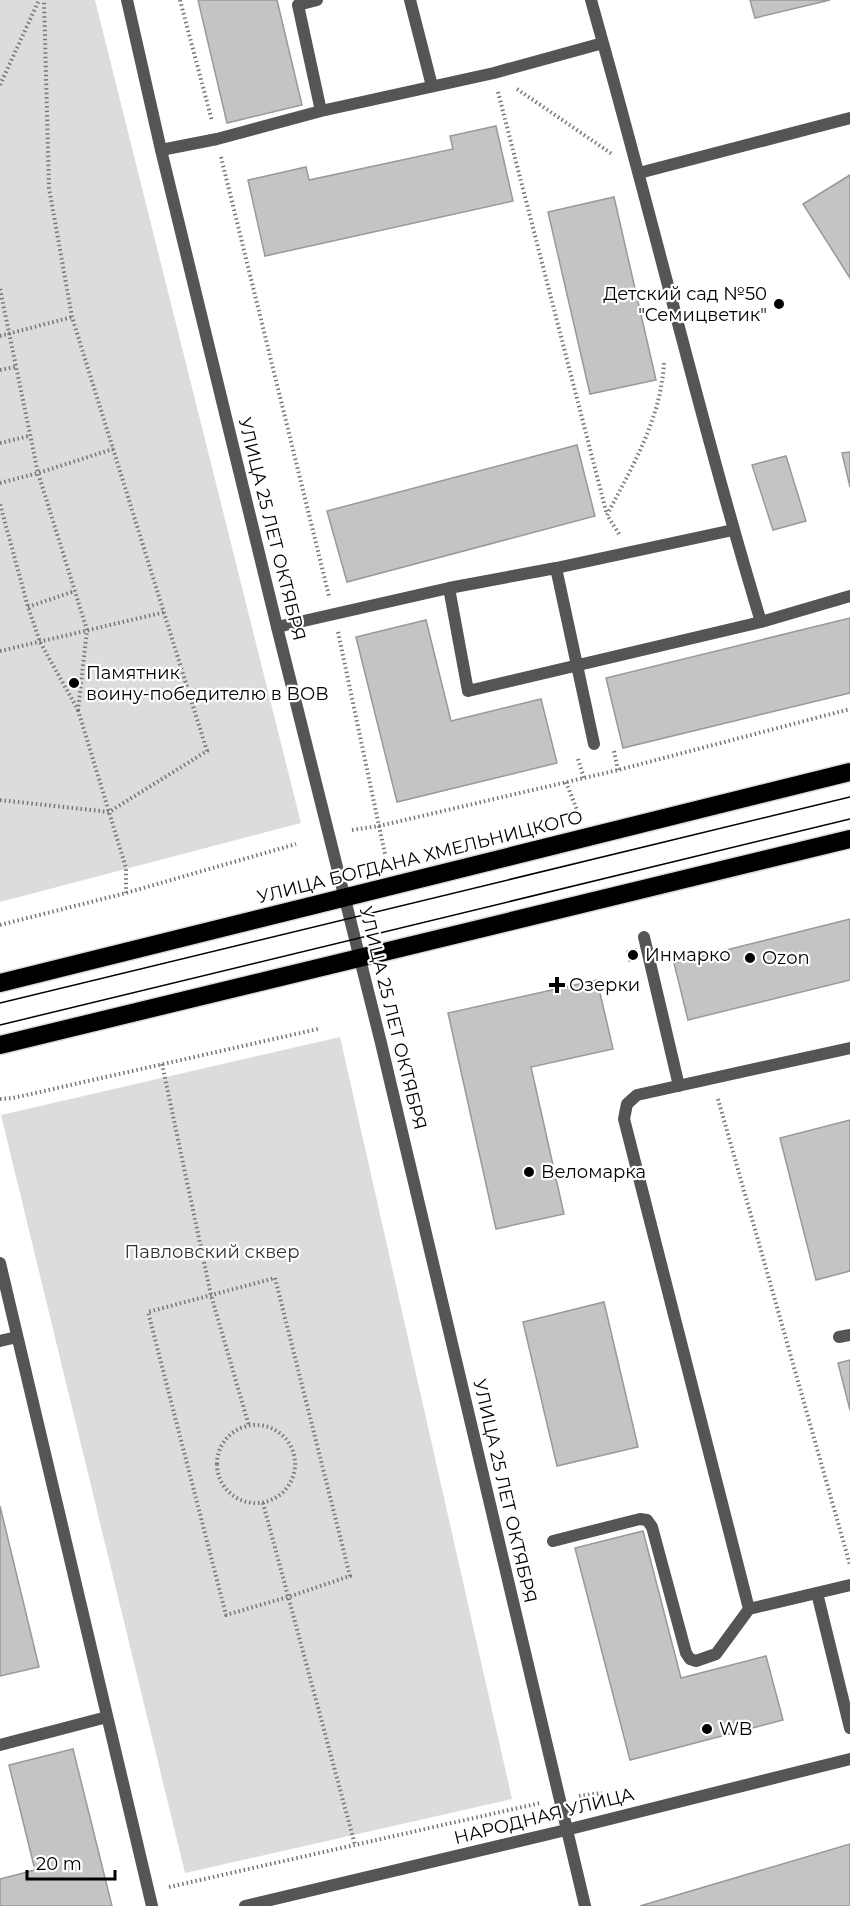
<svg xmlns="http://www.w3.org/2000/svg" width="850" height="1906" font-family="Montserrat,sans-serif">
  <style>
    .green { fill: #dcdcdc }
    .building { fill: #c4c4c4; stroke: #999; stroke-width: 1.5 }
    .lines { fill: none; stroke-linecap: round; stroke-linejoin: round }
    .highway-casing { stroke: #dbdbdb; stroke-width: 21 }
    .path { stroke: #777; stroke-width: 4; stroke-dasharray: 1.5 3; stroke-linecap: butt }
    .lane { stroke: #555; stroke-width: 12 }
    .street { stroke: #555; stroke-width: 12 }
    .highway { stroke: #000; stroke-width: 18 }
    .tram { stroke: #000; stroke-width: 1.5 }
    .poi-dot { fill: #000; stroke: #fff; stroke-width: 2 }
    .labels { text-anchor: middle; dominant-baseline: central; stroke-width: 4.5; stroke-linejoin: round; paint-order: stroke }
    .poi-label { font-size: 18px; fill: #000; stroke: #fff; text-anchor: start }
    .street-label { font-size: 18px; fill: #000; stroke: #fff }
    .park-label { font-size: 18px; fill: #333; stroke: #fff }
  </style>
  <rect width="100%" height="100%" fill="#fff"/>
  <path class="green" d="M 0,0 L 95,0 L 301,823 L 0,902 Z
    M 340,1037 L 512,1799 L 185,1873 L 1,1115 Z"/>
  <path class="building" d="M 198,0 L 277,0 L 302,105 L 227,123 Z
    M 750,0 L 830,0 L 755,18 Z
    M 496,126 L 513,201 L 265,256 L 248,180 L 306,167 L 309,180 L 453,149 L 450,136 Z
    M 850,175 L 850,278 L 803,204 Z
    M 614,197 L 656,380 L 590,394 L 548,212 Z
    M 577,445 L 595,516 L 347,582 L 327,511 Z
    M 850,452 L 850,487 L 842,453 Z
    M 786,456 L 806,521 L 773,530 L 752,465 Z
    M 850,618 L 850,693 L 623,748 L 606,678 Z
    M 426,620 L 451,721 L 541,699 L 557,763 L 397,802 L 356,637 Z
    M 850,919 L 850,980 L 688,1020 L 674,963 Z
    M 636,949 L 638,959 L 629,961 L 627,951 Z
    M 597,980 L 613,1049 L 531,1067 L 564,1214 L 496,1229 L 448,1013 Z
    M 850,1120 L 850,1271 L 816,1280 L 780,1138 Z
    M 604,1302 L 638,1447 L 557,1466 L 523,1322 Z
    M 850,1360 L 850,1410 L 838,1363 Z
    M 0,1506 L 39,1667 L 0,1676 Z
    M 643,1531 L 681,1678 L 766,1656 L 783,1720 L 630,1760 L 575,1548 Z
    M 73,1749 L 112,1906 L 0,1906 L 0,1879 L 35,1870 L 9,1765 Z
    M 850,1844 L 850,1906 L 640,1906 Z"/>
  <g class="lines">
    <g class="highway-casing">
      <path id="highway" d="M 0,983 L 850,772
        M 0,1045 L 850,839"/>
    </g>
    <path class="path" d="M 180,0 L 212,121
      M 0,85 L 39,0
      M 517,89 L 612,154
      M 498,92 L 607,515
      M 221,157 L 329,596
      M 0,289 L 38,473 L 87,630 L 78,710 L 40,642 L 28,607 L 0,504
      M 0,336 L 72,317
      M 0,370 L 15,367
      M 0,443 L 29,436
      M 0,483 L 38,473 L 113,449
      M 619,534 L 607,515 C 632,467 662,417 664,361
      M 28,607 L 75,591
      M 338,632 L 379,826 L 618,770 L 850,709
      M 0,651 L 165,612
      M 78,710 L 126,868 L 126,893
      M 614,751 L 618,770
      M 578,759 L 584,778
      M 566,782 L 579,815
      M 0,800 L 109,812 L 207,751 L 72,317 L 49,188 L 44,0
      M 352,830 L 379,826 L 385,854
      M 0,925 L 126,893 L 296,844
      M 162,1064 L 211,1295 L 249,1426
      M 0,1099 L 13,1098 L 318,1029
      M 718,1099 L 850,1565
      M 275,1278 L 350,1576 L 288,1597 L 226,1615 L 148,1312 Z
      M217 1464a39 39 0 1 1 78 0a39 39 0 1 1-78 0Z
      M 263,1503 L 355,1845
      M 579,1796 L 602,1793
      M 169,1887 L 540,1803"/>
    <path class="lane" d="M 317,0 L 298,5 L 321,111
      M 410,0 L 432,86
      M 591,0 L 603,43
      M 161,150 L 217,139 L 321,111 L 494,73 L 603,43 C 657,236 703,430 761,622 L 468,691 L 449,588
      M 639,173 L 850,118
      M 556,568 L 594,744
      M 761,622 L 850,596
      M 277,627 L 449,588 L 556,568 L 733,530
      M 644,937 L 679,1086
      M 839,1337 L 850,1335
      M 0,1341 L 17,1337
      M 553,1541 L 640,1519 L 647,1520 L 652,1527 L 686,1653 L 690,1659 L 696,1661 L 716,1654 L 749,1609 L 850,1585
      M 817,1593 L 850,1728
      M 749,1609 L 624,1119 L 627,1104 L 637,1095 L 850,1048
      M 0,1745 L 107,1717"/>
    <path class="street" d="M 127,0 L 161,150 L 277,627 L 381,1043 L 585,1906
      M 0,1263 L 152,1906
      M 245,1906 L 566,1830 L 850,1759"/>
    <use href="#highway" class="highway"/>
    <path class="tram" d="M 0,1003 L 850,797
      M 0,1025 L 850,819"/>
  </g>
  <g class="poi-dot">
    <circle cx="779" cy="304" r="6"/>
    <circle cx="74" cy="683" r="6"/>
    <circle cx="633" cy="955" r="6"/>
    <circle cx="750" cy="958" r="6"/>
    <path d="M554 976h6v6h6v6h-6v6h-6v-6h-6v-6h6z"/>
    <circle cx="529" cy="1172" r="6"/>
    <circle cx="707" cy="1729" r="6"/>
  </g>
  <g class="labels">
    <g class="poi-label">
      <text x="767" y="294" text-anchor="end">Детский сад №50<tspan x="767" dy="21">"Семицветик"</tspan></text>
      <text x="86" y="673">Памятник<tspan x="86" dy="21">воину-победителю в ВОВ</tspan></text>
      <text x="645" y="955">Инмарко</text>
      <text x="762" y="958">Ozon</text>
      <text x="569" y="985">Озерки</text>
      <text x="541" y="1172">Веломарка</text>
      <text x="719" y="1729">WB</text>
    </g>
    <g class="street-label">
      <text transform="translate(272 529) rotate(76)">УЛИЦА 25 ЛЕТ ОКТЯБРЯ</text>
      <text transform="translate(420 857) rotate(-14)">УЛИЦА БОГДАНА ХМЕЛЬНИЦКОГО</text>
      <text transform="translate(393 1018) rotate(76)">УЛИЦА 25 ЛЕТ ОКТЯБРЯ</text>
      <text transform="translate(505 1491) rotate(77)">УЛИЦА 25 ЛЕТ ОКТЯБРЯ</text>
      <text transform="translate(544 1816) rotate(-14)">НАРОДНАЯ УЛИЦА</text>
    </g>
    <g class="park-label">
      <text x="212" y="1252">Павловский сквер</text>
    </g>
  </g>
  <path d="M27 1870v9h88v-9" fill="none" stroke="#000000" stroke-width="3"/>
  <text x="36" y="1870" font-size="18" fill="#000000" stroke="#ffffff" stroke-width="4.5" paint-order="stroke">20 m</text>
</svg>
